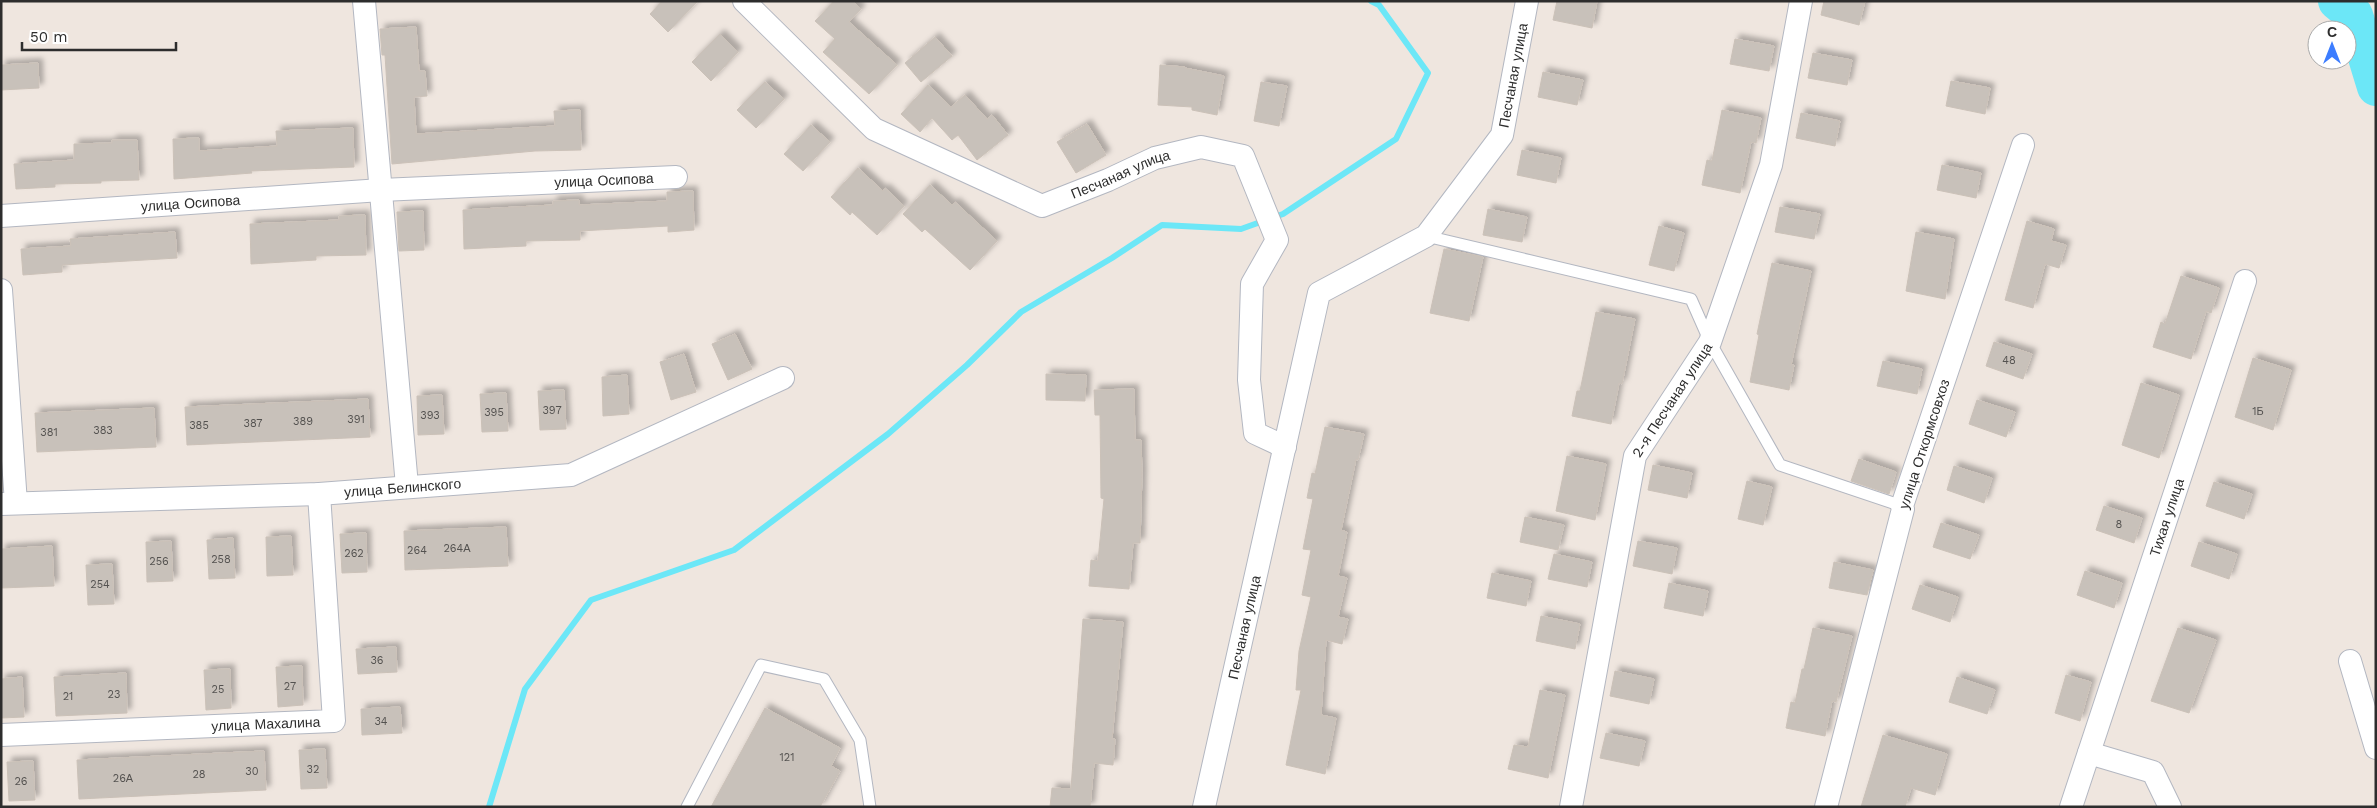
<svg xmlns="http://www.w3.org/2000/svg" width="2377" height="808" font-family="'Work Sans',sans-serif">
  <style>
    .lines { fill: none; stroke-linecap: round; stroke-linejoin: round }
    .stream { stroke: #6ce7f7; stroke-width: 6 }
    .river { stroke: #6ce7f7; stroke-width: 38 }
    .building { fill: #c8c1ba; stroke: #cbc1b8; filter: url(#shadow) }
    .lane-casing { stroke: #b3b7c1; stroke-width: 13 }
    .street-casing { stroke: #b3b7c1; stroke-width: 24 }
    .lane { stroke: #fff; stroke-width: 11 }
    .street { stroke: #fff; stroke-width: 22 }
    .labels { text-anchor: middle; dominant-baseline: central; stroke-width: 4.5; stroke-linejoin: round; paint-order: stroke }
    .number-label { font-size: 11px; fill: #545250 }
    .street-label { font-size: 14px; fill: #2d2d2d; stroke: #fff }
  </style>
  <defs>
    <filter id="shadow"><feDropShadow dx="4.5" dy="-4.5" stdDeviation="2.5" flood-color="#0004"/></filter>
  </defs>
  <rect width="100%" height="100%" fill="#efe6df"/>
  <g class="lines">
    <path class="stream" d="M 489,807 L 525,689 L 591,600 L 734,550 L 888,434 L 967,365 L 1021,312 L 1112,258 L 1162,225 L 1241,229 L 1283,214 L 1396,139 L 1428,73 L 1379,5 L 1371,1"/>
    <path class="river" d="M 2337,1 L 2354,15 L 2376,87"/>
  </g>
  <path class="building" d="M 662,1 L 698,1 L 668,32 L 650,14 Z
    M 834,1 L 853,1 L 861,9 L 849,22 L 897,65 L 869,94 L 823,52 L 835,39 L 815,21 Z
    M 1557,1 L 1597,1 L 1592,28 L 1553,20 Z
    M 1824,1 L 1865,1 L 1859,25 L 1821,15 Z
    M 416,27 L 419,71 L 425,71 L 427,96 L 414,97 L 416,134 L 555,126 L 554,111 L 580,110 L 581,150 L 535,151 L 392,164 L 385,55 L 382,55 L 380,29 Z
    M 720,34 L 738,52 L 711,81 L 692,62 Z
    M 935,37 L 952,56 L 921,82 L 905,63 Z
    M 1735,39 L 1774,46 L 1769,71 L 1730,64 Z
    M 1813,53 L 1852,60 L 1847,85 L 1808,78 Z
    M 38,63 L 39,88 L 1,90 L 1,65 Z
    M 1160,65 L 1185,67 L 1185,68 L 1224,76 L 1217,115 L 1192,110 L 1192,107 L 1158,105 Z
    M 1543,72 L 1583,80 L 1577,105 L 1538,97 Z
    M 1951,81 L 1990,88 L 1985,114 L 1946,106 Z
    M 765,82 L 784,99 L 756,128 L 737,110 Z
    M 1261,82 L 1287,86 L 1279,126 L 1254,121 Z
    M 928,85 L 951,107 L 965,95 L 987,119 L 992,115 L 1008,135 L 977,160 L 958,135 L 952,140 L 932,118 L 920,132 L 901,114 Z
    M 1722,110 L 1761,118 L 1756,143 L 1751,142 L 1740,193 L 1702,185 L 1707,160 L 1712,161 Z
    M 1801,113 L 1840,121 L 1835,146 L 1796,138 Z
    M 1087,124 L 1106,155 L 1076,173 L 1057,142 Z
    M 811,125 L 830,142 L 803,171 L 784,154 Z
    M 353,128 L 354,167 L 251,171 L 252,173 L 174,179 L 173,139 L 199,138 L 199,151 L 277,146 L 276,131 Z
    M 112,140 L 137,140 L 139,180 L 101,181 L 101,183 L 55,184 L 55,187 L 16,189 L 14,164 L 74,160 L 74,144 L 112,143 Z
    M 1522,150 L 1561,158 L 1556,183 L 1517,175 Z
    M 1942,165 L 1981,173 L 1976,198 L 1937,190 Z
    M 858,168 L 883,191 L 885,188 L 904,206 L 877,235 L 852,212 L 850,215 L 831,197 Z
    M 930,185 L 952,205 L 955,202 L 997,241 L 970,270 L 925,229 L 922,232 L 903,214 Z
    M 693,191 L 694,230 L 668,232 L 668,226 L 580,231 L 580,240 L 526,241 L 526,246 L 464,249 L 463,210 L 553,205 L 553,201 L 579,200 L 579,205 L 667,201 L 667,192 Z
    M 1780,207 L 1820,214 L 1814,239 L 1775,232 Z
    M 1488,209 L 1527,217 L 1522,242 L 1483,235 Z
    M 423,211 L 424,250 L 399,251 L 397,212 Z
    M 365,215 L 366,255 L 316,256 L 316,260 L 251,264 L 250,224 L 339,220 L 339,216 Z
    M 2027,221 L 2054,229 L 2051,241 L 2066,245 L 2059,268 L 2045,264 L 2033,308 L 2005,300 Z
    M 1659,226 L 1684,233 L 1674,271 L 1649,265 Z
    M 175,232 L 177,258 L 62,265 L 62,272 L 23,275 L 21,249 L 71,246 L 70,239 Z
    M 1916,232 L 1954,239 L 1945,299 L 1906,291 Z
    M 1444,249 L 1483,257 L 1469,321 L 1430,313 Z
    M 1772,263 L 1811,271 L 1791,365 L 1794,365 L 1789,390 L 1750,382 L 1759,335 L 1757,334 Z
    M 2181,276 L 2219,288 L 2211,313 L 2206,311 L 2191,359 L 2153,347 L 2161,322 L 2165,324 Z
    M 1596,312 L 1635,319 L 1622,384 L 1619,383 L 1611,424 L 1572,416 L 1577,391 L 1580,391 Z
    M 735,334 L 752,369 L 728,380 L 712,344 Z
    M 1994,342 L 2032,354 L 2023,379 L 1986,366 Z
    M 684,354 L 696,392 L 671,400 L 660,362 Z
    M 2253,358 L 2291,370 L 2273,430 L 2235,417 Z
    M 1883,361 L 1922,369 L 1917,394 L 1877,386 Z
    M 1046,374 L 1086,375 L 1085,401 L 1046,400 Z
    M 627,375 L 629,414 L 603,416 L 602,377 Z
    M 2141,383 L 2179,395 L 2159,458 L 2122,445 Z
    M 1134,389 L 1135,440 L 1141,440 L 1142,474 L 1140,543 L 1133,543 L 1129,589 L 1089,586 L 1091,560 L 1098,561 L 1104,499 L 1101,498 L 1100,415 L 1095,415 L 1094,390 Z
    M 564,390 L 566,429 L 540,430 L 538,391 Z
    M 506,393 L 508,431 L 482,432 L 480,394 Z
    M 442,395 L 444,434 L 418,435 L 417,396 Z
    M 368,399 L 370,437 L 187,445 L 185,407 Z
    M 1977,400 L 2015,412 L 2006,437 L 1969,424 Z
    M 154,408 L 156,447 L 37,452 L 35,413 Z
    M 1325,427 L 1364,434 L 1358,460 L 1356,459 L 1341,530 L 1347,532 L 1338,576 L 1347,578 L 1338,617 L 1348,619 L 1342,644 L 1326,640 L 1321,715 L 1336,718 L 1325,774 L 1286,765 L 1301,690 L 1296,690 L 1299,651 L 1311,597 L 1302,595 L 1311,550 L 1303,549 L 1313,499 L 1307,498 L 1312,473 L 1315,474 Z
    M 1567,456 L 1606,464 L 1595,520 L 1556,511 Z
    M 1859,459 L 1896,472 L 1889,494 L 1851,481 Z
    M 1653,465 L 1692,473 L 1687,498 L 1648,490 Z
    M 1954,466 L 1992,478 L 1984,503 L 1947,490 Z
    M 1747,481 L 1772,487 L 1763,525 L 1738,519 Z
    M 2214,482 L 2252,494 L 2244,519 L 2206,506 Z
    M 2104,506 L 2142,518 L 2134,543 L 2096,530 Z
    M 1525,517 L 1564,525 L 1558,550 L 1520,542 Z
    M 1941,523 L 1979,535 L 1970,559 L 1933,547 Z
    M 506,527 L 508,566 L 405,570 L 404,531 Z
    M 366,533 L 367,572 L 342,573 L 340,534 Z
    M 291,536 L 293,575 L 267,576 L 266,537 Z
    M 233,538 L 235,578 L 209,579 L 207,540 Z
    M 171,541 L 173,581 L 147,582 L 146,542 Z
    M 1638,541 L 1677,548 L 1672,574 L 1633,566 Z
    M 2199,542 L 2237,554 L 2229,579 L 2191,566 Z
    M 52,546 L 54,586 L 1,588 L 1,549 Z
    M 1554,554 L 1592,562 L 1587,587 L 1548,579 Z
    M 1834,562 L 1873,570 L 1867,595 L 1829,588 Z
    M 112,564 L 114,604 L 88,605 L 86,565 Z
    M 2085,571 L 2122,583 L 2114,608 L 2077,595 Z
    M 1492,573 L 1531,581 L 1526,606 L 1487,598 Z
    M 1669,583 L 1708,591 L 1703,616 L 1664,608 Z
    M 1920,585 L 1958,597 L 1950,622 L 1912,609 Z
    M 1541,616 L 1580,624 L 1575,649 L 1536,641 Z
    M 1083,619 L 1123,622 L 1112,739 L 1115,739 L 1113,765 L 1094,763 L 1090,807 L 1050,807 L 1052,788 L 1071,789 Z
    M 1813,628 L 1852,636 L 1836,702 L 1832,701 L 1825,736 L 1786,728 L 1791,702 L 1795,703 L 1802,669 L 1804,669 Z
    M 2178,628 L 2216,640 L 2189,713 L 2151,701 Z
    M 396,647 L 397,672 L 358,674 L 356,649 Z
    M 302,666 L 303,705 L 278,707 L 276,667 Z
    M 230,669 L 231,708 L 206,710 L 204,670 Z
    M 1615,671 L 1654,679 L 1649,704 L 1610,696 Z
    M 126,673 L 127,713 L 56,716 L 54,677 Z
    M 2066,675 L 2091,682 L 2080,721 L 2055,713 Z
    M 22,677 L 24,717 L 1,718 L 1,679 Z
    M 1957,677 L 1995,690 L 1987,714 L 1949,702 Z
    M 1540,690 L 1565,695 L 1548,778 L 1508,769 L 1514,745 L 1528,747 Z
    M 400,707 L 402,733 L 362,735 L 361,709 Z
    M 765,708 L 840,748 L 831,766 L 840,771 L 820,807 L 711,807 Z
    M 1606,733 L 1645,741 L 1639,766 L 1600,758 Z
    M 1883,735 L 1947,754 L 1935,795 L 1911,788 L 1905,807 L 1861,807 Z
    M 325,749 L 327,788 L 301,789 L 299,750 Z
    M 264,751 L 266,790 L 79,799 L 77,760 Z
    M 33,761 L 35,800 L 9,801 L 7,762 Z"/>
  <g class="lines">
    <g class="lane-casing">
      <path id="lane" d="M 1426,236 L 1691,299 L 1710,342 L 1780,465 L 1902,506
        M 687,807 L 761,665 L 824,679 L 860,740 L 870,807"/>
    </g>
    <g class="street-casing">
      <g id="street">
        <path d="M 364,1 L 407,486"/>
        <path id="s1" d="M 744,1 L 874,129 L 1042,206 L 1108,180 L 1155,158 L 1201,147 L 1243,156 L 1277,240 L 1252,284 L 1249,380 L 1255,433 L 1285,447"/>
        <path id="s2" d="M 1,216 L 381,190 L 676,177"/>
        <path d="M 1,290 L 16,503"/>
        <path id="s3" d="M 1,504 L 319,494 L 571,475 L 783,378"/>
        <path d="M 2350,661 L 2376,748"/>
        <path id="s4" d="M 1,735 L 334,721 L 319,494"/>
        <path d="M 2089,753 L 2153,772 L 2170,807"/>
        <path id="s5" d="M 1204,807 L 1319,293 L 1426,236 L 1502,135 L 1527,1"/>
        <path id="s6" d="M 1571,807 L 1635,456 L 1710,342 L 1771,165 L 1801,1"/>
        <path d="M 1826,807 L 1903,509 L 1902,506 L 2023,145"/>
        <path id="s7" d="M 2071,807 L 2245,281"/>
      </g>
    </g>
    <use href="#lane" class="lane"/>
    <use href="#street" class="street"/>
  </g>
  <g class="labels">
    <g class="number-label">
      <text x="2009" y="360">48</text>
      <text x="552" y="410">397</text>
      <text x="2258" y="411">1Б</text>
      <text x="494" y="412">395</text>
      <text x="430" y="415">393</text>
      <text x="356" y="419">391</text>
      <text x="303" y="421">389</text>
      <text x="253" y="423">387</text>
      <text x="199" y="425">385</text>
      <text x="103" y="430">383</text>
      <text x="49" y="432">381</text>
      <text x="2119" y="524">8</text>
      <text x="457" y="548">264А</text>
      <text x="417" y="550">264</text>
      <text x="354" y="553">262</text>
      <text x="221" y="559">258</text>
      <text x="159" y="561">256</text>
      <text x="100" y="584">254</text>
      <text x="377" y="660">36</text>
      <text x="290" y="686">27</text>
      <text x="218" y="689">25</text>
      <text x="114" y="694">23</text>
      <text x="68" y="696">21</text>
      <text x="381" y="721">34</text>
      <text x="787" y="757">121</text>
      <text x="313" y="769">32</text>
      <text x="252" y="771">30</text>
      <text x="199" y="774">28</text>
      <text x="123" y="778">26А</text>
      <text x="21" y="781">26</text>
    </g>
    <g class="street-label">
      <text stroke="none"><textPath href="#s5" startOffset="835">Песчаная улица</textPath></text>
      <text stroke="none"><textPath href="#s1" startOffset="452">Песчаная улица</textPath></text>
      <text stroke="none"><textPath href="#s2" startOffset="604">улица Осипова</textPath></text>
      <text stroke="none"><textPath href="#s2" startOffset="190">улица Осипова</textPath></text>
      <text stroke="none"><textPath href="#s6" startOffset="424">2-я Песчаная улица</textPath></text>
      <text transform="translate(1924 444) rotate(-72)">улица Откормсовхоз</text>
      <text stroke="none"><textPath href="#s3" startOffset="402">улица Белинского</textPath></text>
      <text stroke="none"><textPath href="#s7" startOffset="305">Тихая улица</textPath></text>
      <text stroke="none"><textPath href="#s5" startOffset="184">Песчаная улица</textPath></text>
      <text stroke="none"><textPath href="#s4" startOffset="265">улица Махалина</textPath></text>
    </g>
  </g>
  <rect width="2377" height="808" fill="none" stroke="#2d2d2d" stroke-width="5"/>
  <g transform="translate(2332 45)"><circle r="24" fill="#ffffff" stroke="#ababab"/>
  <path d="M0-4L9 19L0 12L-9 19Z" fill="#3c7dff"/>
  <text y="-8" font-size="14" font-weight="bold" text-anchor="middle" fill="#2d2d2d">С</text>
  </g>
  <path d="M22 42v8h154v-8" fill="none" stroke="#2d2d2d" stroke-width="2.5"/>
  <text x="30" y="42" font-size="15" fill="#2d2d2d" stroke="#ffffff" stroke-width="4" paint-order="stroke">50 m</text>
</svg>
